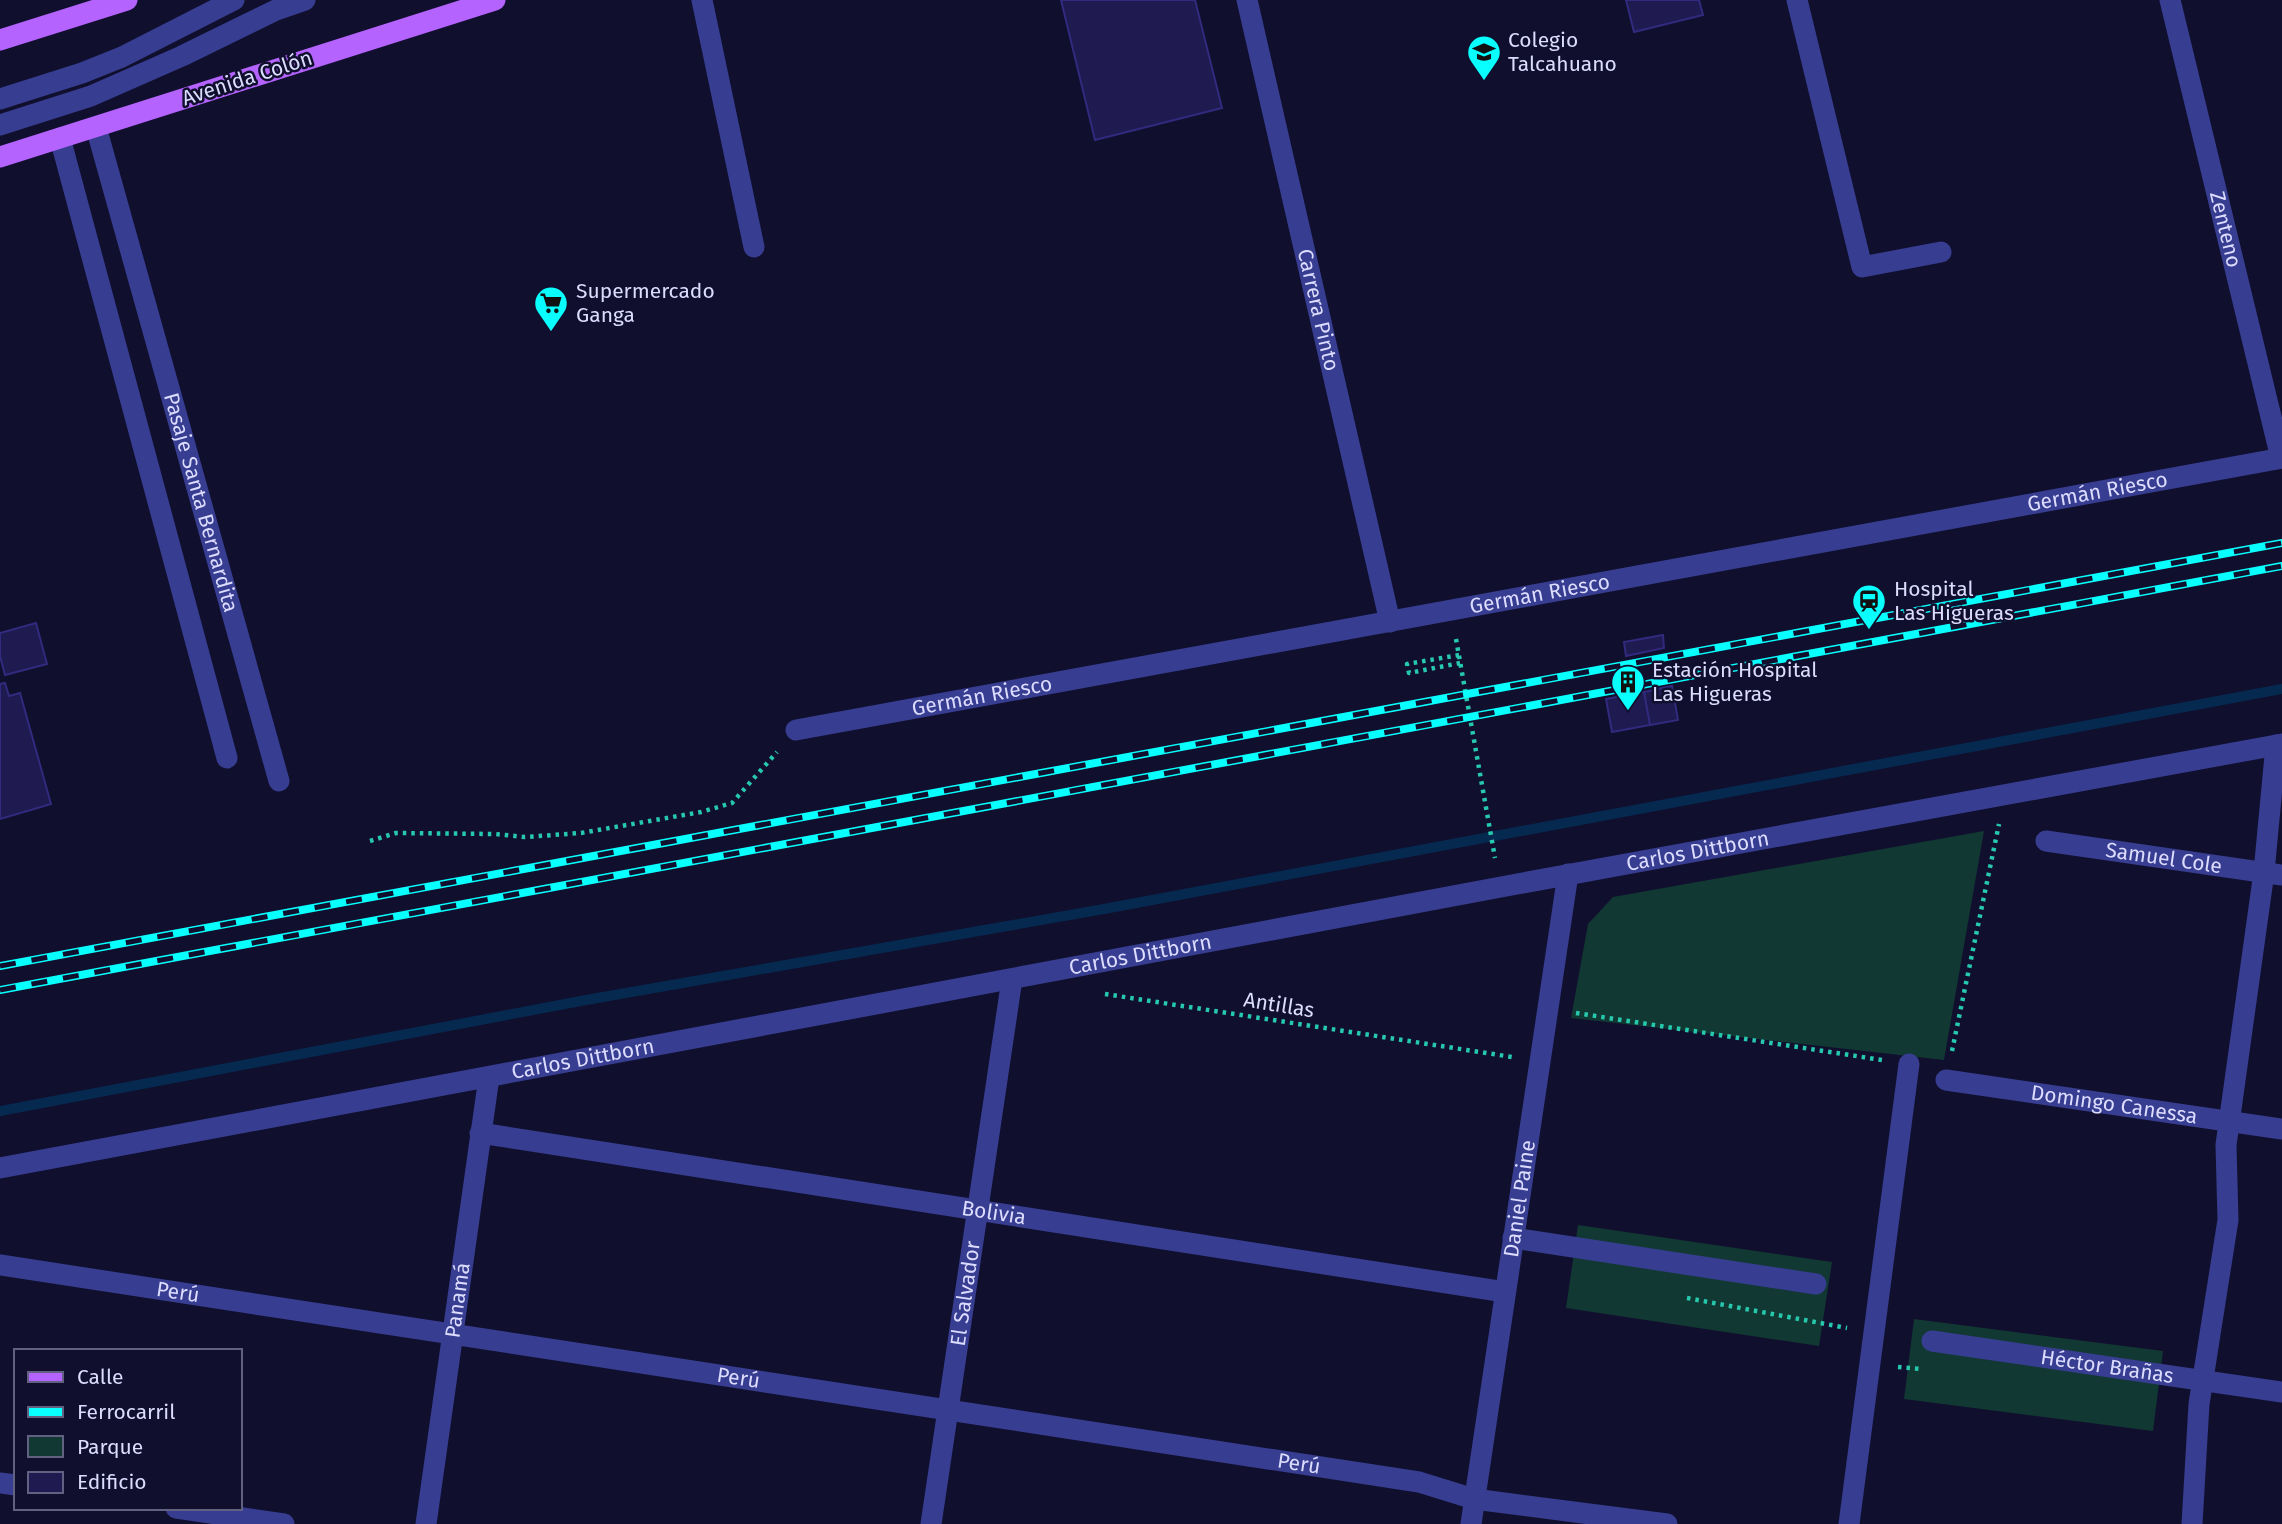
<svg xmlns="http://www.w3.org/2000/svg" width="2282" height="1524" font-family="'Fira Sans',sans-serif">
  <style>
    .green { fill: #123833 }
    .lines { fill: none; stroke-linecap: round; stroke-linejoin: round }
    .stream { stroke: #062950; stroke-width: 10 }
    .building { fill: #1f1a50; stroke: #312a7e; stroke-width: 2 }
    .path { stroke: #26c9ad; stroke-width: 4.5; stroke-dasharray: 3.5 5; stroke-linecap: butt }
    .minor { stroke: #373d90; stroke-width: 21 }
    .major { stroke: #b463ff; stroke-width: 21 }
    .rail-casing { stroke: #08fffd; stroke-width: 8 }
    .rail { stroke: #110f2e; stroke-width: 5; stroke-dasharray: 16; stroke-linecap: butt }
    .labels { text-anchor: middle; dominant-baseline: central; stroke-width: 5; stroke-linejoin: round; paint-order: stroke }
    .poi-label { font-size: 21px; fill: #dcdcff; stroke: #110f2e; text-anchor: start }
    .street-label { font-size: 21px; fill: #dcdcff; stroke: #110f2e }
  </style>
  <rect width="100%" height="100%" fill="#110f2e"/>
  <path class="green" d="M 1984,831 L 1944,1060 L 1571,1018 L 1588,924 L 1613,897 Z
    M 1578,1225 L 1832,1262 L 1819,1346 L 1566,1308 Z
    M 1914,1319 L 2163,1351 L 2153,1431 L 1904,1399 Z"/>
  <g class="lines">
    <path class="stream" d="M 0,1111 L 586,1000 L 1104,909 L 2282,689"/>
  </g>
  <path class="building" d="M 1061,0 L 1195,0 L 1222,108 L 1095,140 Z
    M 1626,0 L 1699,0 L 1703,15 L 1634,32 Z
    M 36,623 L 47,664 L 5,675 L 0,656 L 0,633 Z
    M 1663,635 L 1664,648 L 1626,656 L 1624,642 Z
    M 5,683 L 9,696 L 20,693 L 51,804 L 0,819 L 0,684 Z
    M 1672,686 L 1678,720 L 1650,725 L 1644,692 Z
    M 1644,692 L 1650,725 L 1612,732 L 1606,699 Z"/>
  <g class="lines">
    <path class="path" d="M 1456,639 L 1495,858
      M 1459,655 L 1407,664 L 1409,673 L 1460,663
      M 370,841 L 396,833 L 495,834 L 525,837 L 581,833 L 701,812 L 732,803 L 777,752
      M 1105,994 L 1512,1057
      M 1576,1013 L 1882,1060
      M 1952,1051 L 1999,824
      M 1687,1298 L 1847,1328
      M 1898,1367 L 1921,1369"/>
    <g class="minor">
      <path d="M 702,0 L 754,247"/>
      <path id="s1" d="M 1247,0 L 1390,622"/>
      <path d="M 1797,0 L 1862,267 L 1941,252"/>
      <path id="s2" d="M 2170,0 L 2281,458"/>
      <path d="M 0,99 L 82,73 L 122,57 L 234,0"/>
      <path d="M 0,125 L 91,96 L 182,56 L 276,10 L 305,0"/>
      <path id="s3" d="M 96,127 L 279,781"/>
      <path d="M 60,138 L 227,758"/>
      <path id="s4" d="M 796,730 L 2282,458"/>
      <path id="s5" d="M 2046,841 L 2282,875"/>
      <path id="s6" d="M 1946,1080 L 2282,1129"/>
      <path id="s7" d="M 480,1133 L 1505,1292"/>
      <path id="s8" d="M 0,1168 L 1501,887 L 2282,744"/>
      <path d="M 1513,1238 L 1816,1284"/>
      <path id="s9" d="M 0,1265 L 1419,1482 L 1474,1499 L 1667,1524"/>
      <path id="s10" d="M 1932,1341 L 2282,1392"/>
      <path d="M 0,1483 L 16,1485"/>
      <path d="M 176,1508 L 284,1524"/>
      <path id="s11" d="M 426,1524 L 489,1077"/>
      <path id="s12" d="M 931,1524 L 1012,979"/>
      <path id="s13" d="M 1471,1524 L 1568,874"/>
      <path d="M 1849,1524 L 1909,1064"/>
      <path d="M 2192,1524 L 2199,1404 L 2228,1220 L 2226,1145 L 2264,872 L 2276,745"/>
    </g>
    <path class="major" d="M 0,40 L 127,0
      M 0,157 L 495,0"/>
    <g class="rail-casing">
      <path id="rail" d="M 0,966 L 2282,543
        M 0,990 L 2282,566"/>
    </g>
    <use href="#rail" class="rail"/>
  </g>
  <defs>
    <g id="school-pin" transform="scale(1.75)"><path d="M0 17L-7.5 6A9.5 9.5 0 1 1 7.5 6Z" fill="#08fffd" stroke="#110f2e"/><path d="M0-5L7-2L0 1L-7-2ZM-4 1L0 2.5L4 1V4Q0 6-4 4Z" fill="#111"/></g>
    <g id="supermarket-pin" transform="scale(1.75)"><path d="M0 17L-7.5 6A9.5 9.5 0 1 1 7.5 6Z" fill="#08fffd" stroke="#110f2e"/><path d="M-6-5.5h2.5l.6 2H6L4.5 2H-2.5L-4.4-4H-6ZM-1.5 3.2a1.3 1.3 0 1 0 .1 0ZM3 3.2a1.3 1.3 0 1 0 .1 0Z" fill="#111"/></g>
    <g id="station-pin" transform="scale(1.75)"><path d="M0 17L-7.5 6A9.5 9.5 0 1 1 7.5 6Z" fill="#08fffd" stroke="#110f2e"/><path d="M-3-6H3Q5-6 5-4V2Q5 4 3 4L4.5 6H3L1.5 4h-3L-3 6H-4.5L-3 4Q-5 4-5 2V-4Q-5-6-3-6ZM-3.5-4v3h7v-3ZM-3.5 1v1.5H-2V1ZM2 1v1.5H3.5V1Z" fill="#111"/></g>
    <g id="building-pin" transform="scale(1.75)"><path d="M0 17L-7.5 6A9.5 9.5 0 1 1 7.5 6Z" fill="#08fffd" stroke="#110f2e"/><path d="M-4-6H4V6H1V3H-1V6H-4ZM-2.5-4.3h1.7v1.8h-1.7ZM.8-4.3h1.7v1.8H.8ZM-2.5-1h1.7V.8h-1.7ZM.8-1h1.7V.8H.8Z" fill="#111"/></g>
  </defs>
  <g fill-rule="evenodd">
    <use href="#school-pin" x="1484" y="52"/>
    <use href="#supermarket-pin" x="551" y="303"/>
    <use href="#station-pin" x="1869" y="601"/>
    <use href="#building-pin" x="1628" y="682"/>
  </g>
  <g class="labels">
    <g class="poi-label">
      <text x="1508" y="40">Colegio<tspan x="1508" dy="24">Talcahuano</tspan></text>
      <text x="576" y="291">Supermercado<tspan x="576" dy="24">Ganga</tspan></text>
      <text x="1894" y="589">Hospital<tspan x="1894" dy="24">Las Higueras</tspan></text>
      <text x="1652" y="670">Estación Hospital<tspan x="1652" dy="24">Las Higueras</tspan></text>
    </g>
    <g class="street-label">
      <text transform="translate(247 78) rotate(-18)">Avenida Colón</text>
      <text stroke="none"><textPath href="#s2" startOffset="236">Zenteno</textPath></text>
      <text stroke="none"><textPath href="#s1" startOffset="318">Carrera Pinto</textPath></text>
      <text stroke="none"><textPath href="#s4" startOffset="1323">Germán Riesco</textPath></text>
      <text stroke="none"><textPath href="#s3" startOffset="390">Pasaje Santa Bernardita</textPath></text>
      <text stroke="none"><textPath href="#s4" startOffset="756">Germán Riesco</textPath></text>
      <text stroke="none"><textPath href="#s4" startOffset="189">Germán Riesco</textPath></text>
      <text stroke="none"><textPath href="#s8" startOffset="1727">Carlos Dittborn</textPath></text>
      <text stroke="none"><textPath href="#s5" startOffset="119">Samuel Cole</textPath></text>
      <text stroke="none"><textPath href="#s8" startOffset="1160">Carlos Dittborn</textPath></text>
      <text transform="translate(1279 1005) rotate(9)">Antillas</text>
      <text stroke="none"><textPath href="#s8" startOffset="593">Carlos Dittborn</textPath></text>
      <text stroke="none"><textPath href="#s6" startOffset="170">Domingo Canessa</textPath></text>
      <text stroke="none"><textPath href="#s13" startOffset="329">Daniel Paine</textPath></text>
      <text stroke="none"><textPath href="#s7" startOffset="520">Bolivia</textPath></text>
      <text stroke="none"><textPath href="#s9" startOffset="180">Perú</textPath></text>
      <text stroke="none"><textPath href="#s12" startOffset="233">El Salvador</textPath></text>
      <text stroke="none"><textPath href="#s11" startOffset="226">Panamá</textPath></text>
      <text stroke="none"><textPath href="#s10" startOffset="177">Héctor Brañas</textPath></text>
      <text stroke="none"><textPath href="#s9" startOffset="747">Perú</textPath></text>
      <text stroke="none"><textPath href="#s9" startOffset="1314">Perú</textPath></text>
    </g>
  </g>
  <rect x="14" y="1349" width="228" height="161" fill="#110f2e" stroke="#626182" stroke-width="2"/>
  <rect x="28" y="1372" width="35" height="10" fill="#b463ff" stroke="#626182" stroke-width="2"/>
  <text x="77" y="1384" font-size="21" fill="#dcdcff">Calle</text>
  <rect x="28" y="1407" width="35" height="10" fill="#08fffd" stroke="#626182" stroke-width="2"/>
  <text x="77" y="1419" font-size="21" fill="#dcdcff">Ferrocarril</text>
  <rect x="28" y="1436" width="35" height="21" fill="#123833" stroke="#626182" stroke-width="2"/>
  <text x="77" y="1454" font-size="21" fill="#dcdcff">Parque</text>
  <rect x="28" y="1472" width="35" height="21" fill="#1f1a50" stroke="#626182" stroke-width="2"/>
  <text x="77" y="1489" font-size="21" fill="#dcdcff">Edificio</text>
</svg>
